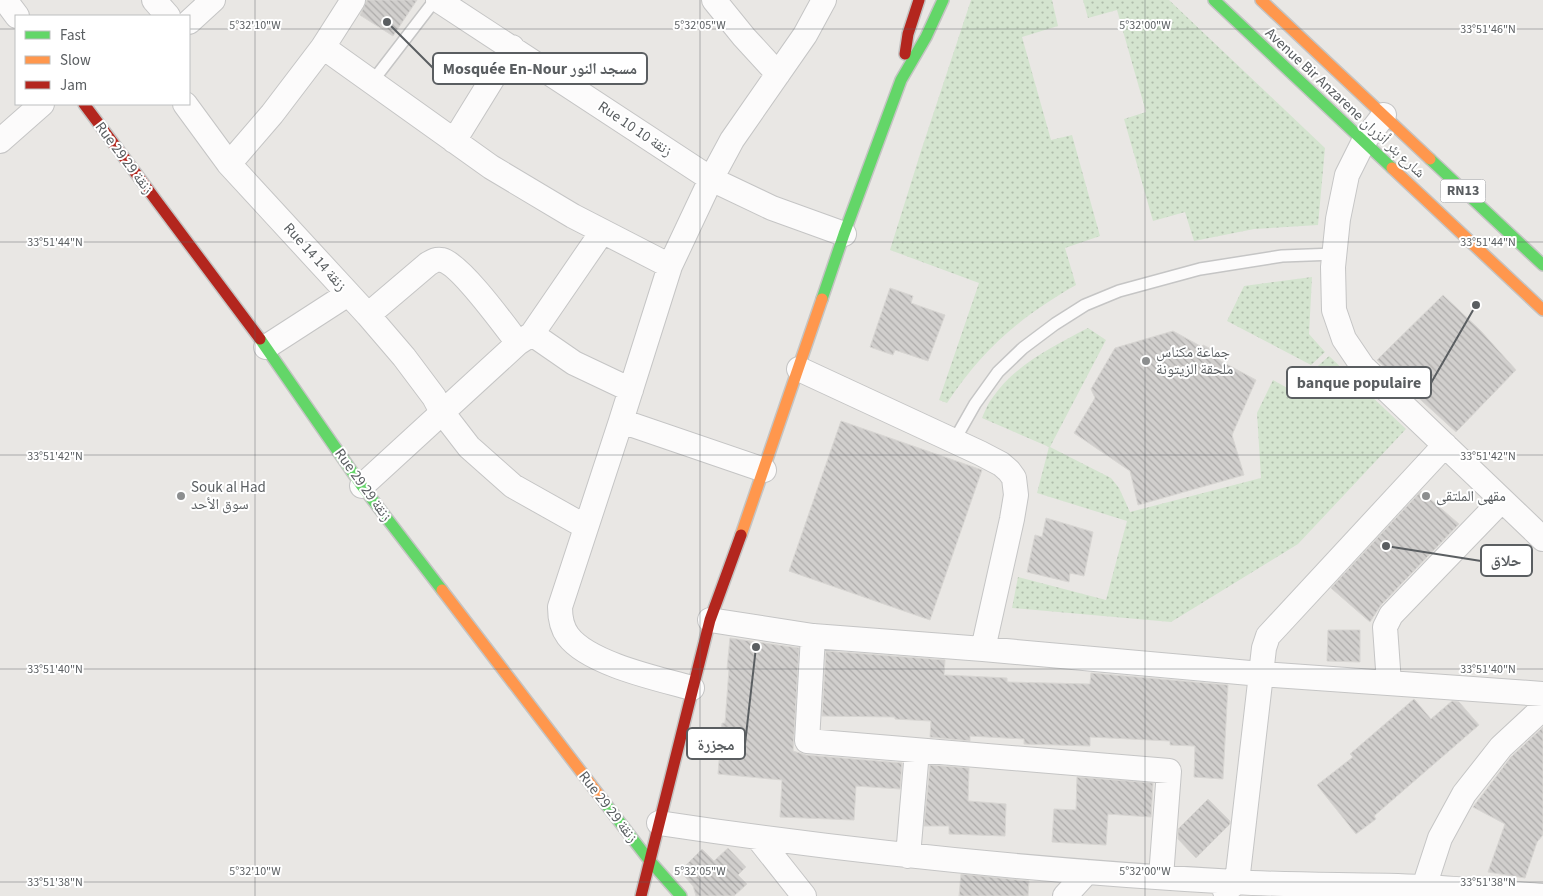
<svg xmlns="http://www.w3.org/2000/svg" width="1543" height="896" font-family="'Source Sans 3','Noto Naskh Arabic',sans-serif">
  <style>
    .grass { fill: url(#grass-dots) }
    .building { fill: url(#building-back-hatch); stroke: #d8d6d3 }
    .lines { fill: none; stroke-linecap: round; stroke-linejoin: round }
    .lane-casing { stroke: #c5c5c5; stroke-width: 14 }
    .street-casing { stroke: #c5c5c5; stroke-width: 26 }
    .fast-casing { stroke: #c4c4c3; stroke-width: 14 }
    .slow-casing { stroke: #c4c4c3; stroke-width: 14 }
    .jam-casing { stroke: #c4c4c3; stroke-width: 14 }
    .lane { stroke: #fcfbfb; stroke-width: 11 }
    .street { stroke: #fcfbfb; stroke-width: 24 }
    .fast { stroke: #63d668; stroke-width: 11 }
    .slow { stroke: #ff974d; stroke-width: 11 }
    .jam { stroke: #b3261e; stroke-width: 11 }
    .ticks { fill: none; stroke: #5a5e61; stroke-width: 1; stroke-opacity: 0.45 }
    .poi-dot { fill: #8c8e8f; stroke: #fff; stroke-width: 2 }
    .labels { text-anchor: middle; dominant-baseline: central; stroke-width: 4; stroke-linejoin: round; paint-order: stroke }
    .shield { fill: #fff; stroke: #8c8e90; stroke-width: 1 }
    .shield-label { font-size: 14px; font-weight: bold; fill: #5a5e61 }
    .street-label { font-size: 15px; fill: #5a5e61; stroke: #fff }
    .poi-label { font-size: 15px; fill: #5a5e61; stroke: #fff; text-anchor: start }
    .ticks-label { font-size: 12px; text-anchor: middle; fill: #5a5e61; stroke: #fff; stroke-width: 4; stroke-linejoin: round; paint-order: stroke }
    .leader { fill: none; stroke: #5a5e61; stroke-width: 2 }
    .callout-dot { fill: #5a5e61; stroke: #fff; stroke-width: 2 }
    .callout { fill: #fff; stroke: #5a5e61; stroke-width: 2 }
    .callout-label { font-size: 16px; text-anchor: middle; font-weight: bold; fill: #5a5e61 }
  </style>
  <defs>
    <pattern id="grass-dots" width="8" height="8" patternUnits="userSpaceOnUse" patternTransform="scale(1.25)"><rect width="8" height="8" fill="#d4e4cf"/><path d="M2 2h.1M6 6h.1" fill="none" stroke="#afbcab" stroke-width="1.8" stroke-linecap="round"/></pattern>
    <pattern id="building-back-hatch" width="6" height="6" patternUnits="userSpaceOnUse" patternTransform="scale(1.25)"><rect width="6" height="6" fill="#d1cfcd"/><path d="M-1 5l2 2M0 0l6 6M5-1l2 2" fill="none" stroke="#adabaa"/></pattern>
  </defs>
  <rect width="100%" height="100%" fill="#e9e7e4"/>
  <path class="grass" d="M 971,0 L 1052,0 L 1058,26 L 1022,37 L 1051,140 L 1072,135 L 1100,236 L 1065,248 L 1076,285 C 1020,317 983,349 947,403 L 939,400 L 979,283 L 890,250 L 921,151 Z
    M 1083,0 L 1169,0 L 1325,148 L 1318,225 L 1254,229 L 1194,241 L 1185,212 L 1153,221 L 1124,119 L 1146,112 L 1117,10 L 1088,18 Z
    M 1312,277 L 1309,334 L 1325,352 L 1311,365 L 1227,321 L 1244,286 Z
    M 1088,328 L 1106,340 L 1050,447 L 1111,478 L 1119,488 L 1130,512 L 1261,478 L 1257,413 L 1273,380 L 1291,390 L 1329,356 L 1406,429 L 1298,544 L 1171,622 L 1012,608 L 1018,577 L 1106,600 L 1127,521 L 1037,493 L 1049,447 L 982,418 C 985,411 988,403 993,397 C 1015,365 1055,345 1088,328 Z"/>
  <path class="building" d="M 367,0 L 417,0 L 393,36 L 360,15 Z
    M 890,288 L 913,296 L 911,303 L 945,315 L 928,361 L 895,350 L 893,355 L 870,347 Z
    M 1443,295 L 1480,330 L 1516,370 L 1456,432 L 1377,360 Z
    M 1173,331 L 1202,347 L 1203,345 L 1217,352 L 1219,360 L 1256,380 L 1232,435 L 1244,475 L 1138,505 L 1130,471 L 1074,433 L 1095,398 L 1091,389 L 1115,348 Z
    M 841,421 L 982,470 L 930,620 L 789,571 Z
    M 1421,491 L 1459,524 L 1381,605 L 1370,622 L 1331,588 Z
    M 1046,518 L 1093,532 L 1084,576 L 1070,573 L 1069,582 L 1027,572 L 1035,535 L 1042,537 Z
    M 1328,630 L 1360,630 L 1360,662 L 1327,661 Z
    M 730,638 L 799,648 L 793,751 L 806,755 L 902,763 L 900,789 L 856,786 L 854,820 L 780,817 L 782,780 L 718,774 L 722,723 L 725,723 L 729,669 L 727,669 Z
    M 826,651 L 945,660 L 944,675 L 1007,678 L 1007,682 L 1090,684 L 1091,673 L 1228,685 L 1223,779 L 1194,777 L 1195,746 L 1170,745 L 1170,741 L 1090,737 L 1090,746 L 1024,744 L 1024,739 L 970,736 L 970,741 L 930,737 L 931,721 L 895,719 L 895,717 L 822,716 Z
    M 1414,699 L 1431,719 L 1452,701 L 1459,702 L 1479,725 L 1374,816 L 1376,819 L 1356,834 L 1317,785 L 1353,757 L 1350,754 Z
    M 1543,727 L 1543,835 L 1537,842 L 1525,878 L 1488,872 L 1505,824 L 1473,807 L 1511,757 Z
    M 930,765 L 969,768 L 968,801 L 1006,804 L 1005,836 L 949,834 L 949,826 L 924,826 Z
    M 1077,777 L 1153,783 L 1151,817 L 1108,814 L 1106,845 L 1052,842 L 1054,809 L 1076,810 Z
    M 1208,799 L 1230,821 L 1230,824 L 1196,858 L 1178,839 L 1178,829 Z
    M 728,848 L 746,867 L 738,875 L 747,884 L 734,896 L 696,896 L 693,886 L 680,871 L 702,849 L 714,861 Z
    M 961,874 L 1029,881 L 1028,896 L 959,896 Z"/>
  <g class="lines">
    <g class="lane-casing">
      <path id="lane" d="M 372,82 L 435,0
        M 954,441 L 975,404 L 998,372 L 1023,348 L 1055,324 L 1085,305 L 1119,291 L 1200,269 L 1282,256 L 1335,254"/>
    </g>
    <g class="street-casing">
      <path id="street" d="M 5,0 L 17,16
        M 154,0 L 168,16
        M 438,0 L 711,179 L 772,208 L 844,234
        M 714,0 L 744,37 L 778,74
        M 189,22 L 213,0
        M 323,47 L 491,167 L 573,216 L 670,266
        M 185,104 L 229,164 L 368,315 L 404,357 L 434,397 L 442,412 L 469,447 L 513,486 L 586,527
        M 1384,115 L 1364,141 L 1347,175 L 1338,219 L 1333,267 L 1334,310 L 1344,339 L 1363,367 L 1543,539
        M 0,141 L 42,104
        M 454,141 L 512,47
        M 229,164 L 272,114 L 323,47 L 353,0
        M 368,315 L 428,264 C 433,261 436,259 442,260 C 460,264 505,326 518,343
        M 532,334 L 574,363 L 631,390
        M 266,347 L 348,294
        M 799,369 L 980,453 L 1001,464 L 1009,471 L 1014,478 L 1016,495 L 1012,519 L 983,649
        M 621,421 L 764,470
        M 362,486 L 518,343 L 532,334 L 602,232
        M 710,620 L 813,636 L 983,649 L 1261,674 L 1543,694
        M 813,636 L 807,741 L 1169,771 L 1161,877
        M 1389,683 L 1385,627 L 1391,615 L 1502,500
        M 692,688 C 659,679 589,664 568,636 C 562,628 560,617 560,607 L 621,421 L 670,266 L 711,179 L 732,140 L 805,35 L 824,0
        M 659,823 C 850,852 1042,871 1235,882 C 1298,886 1360,884 1423,887 C 1463,889 1503,893 1543,896
        M 758,838 L 804,896
        M 908,856 L 917,751
        M 1225,891 L 1237,882 L 1264,648 L 1268,636 L 1445,445
        M 1065,896 L 1087,872
        M 1424,896 L 1424,887 L 1440,838 L 1464,794 L 1501,747 L 1543,708"/>
    </g>
    <g class="fast-casing">
      <path id="fast" d="M 1214,0 L 1392,168
        M 1430,159 L 1543,265
        M 822,299 L 844,234 L 901,80 L 926,37 L 943,0
        M 260,339 L 362,486 L 442,590
        M 605,803 L 649,860 L 681,896"/>
    </g>
    <g class="slow-casing">
      <path id="slow" d="M 1261,0 L 1430,159
        M 1392,168 L 1543,310
        M 741,535 L 822,299
        M 442,590 L 605,803"/>
    </g>
    <g class="jam-casing">
      <path id="jam" d="M 905,54 L 908,34 L 919,0
        M 84,104 L 260,339
        M 641,896 L 710,620 L 741,535"/>
    </g>
    <use href="#lane" class="lane"/>
    <use href="#street" class="street"/>
    <use href="#fast" class="fast"/>
    <use href="#slow" class="slow"/>
    <use href="#jam" class="jam"/>
  </g>
  <path class="ticks" d="M 255,0 L 255,896M 700,0 L 700,896M 1145,0 L 1145,896M 0,29 L 16,29M 189,29 L 1543,29M 0,242 L 1543,242M 0,455 L 1543,455M 0,669 L 1543,669M 0,882 L 1543,882"/>
  <g class="poi-dot">
    <circle cx="1146" cy="361" r="5"/>
    <circle cx="181" cy="496" r="5"/>
    <circle cx="1426" cy="496" r="5"/>
  </g>
  <g class="labels">
    <rect class="shield" x="1440.5" y="179.5" width="45" height="23" rx="4"/>
    <g class="shield-label">
      <text x="1463" y="191">RN13</text>
    </g>
    <g class="street-label">
      <text transform="translate(1345 103) rotate(43)">Avenue Bir Anzarene شارع بئر أنزران</text>
      <text transform="translate(635 129) rotate(34)">Rue 10 زنقة 10</text>
      <text transform="translate(124 158) rotate(53)">Rue 29 زنقة 29</text>
      <text transform="translate(315 257) rotate(48)">Rue 14 زنقة 14</text>
      <text transform="translate(363 485) rotate(54)">Rue 29 زنقة 29</text>
      <text transform="translate(608 807) rotate(52)">Rue 29 زنقة 29</text>
    </g>
    <g class="poi-label">
      <text x="1156" y="352">جماعة مكناس<tspan x="1156" dy="17">ملحقة الزيتونة</tspan></text>
      <text x="191" y="487">Souk al Had<tspan x="191" dy="17">سوق الأحد</tspan></text>
      <text x="1436" y="496">مقهى الملتقى</text>
    </g>
  </g>
  <g class="ticks-label">
    <text x="255" y="29">5°32'10"W</text>
    <text x="700" y="29">5°32'05"W</text>
    <text x="1145" y="29">5°32'00"W</text>
    <text x="1488" y="33">33°51'46"N</text>
    <text x="55" y="246">33°51'44"N</text>
    <text x="1488" y="246">33°51'44"N</text>
    <text x="55" y="460">33°51'42"N</text>
    <text x="1488" y="460">33°51'42"N</text>
    <text x="55" y="673">33°51'40"N</text>
    <text x="1488" y="673">33°51'40"N</text>
    <text x="255" y="875">5°32'10"W</text>
    <text x="700" y="875">5°32'05"W</text>
    <text x="1145" y="875">5°32'00"W</text>
    <text x="55" y="886">33°51'38"N</text>
    <text x="1488" y="886">33°51'38"N</text>
  </g>
  <path class="leader" d="M387 22L433 68M1476 305L1431 383M1386 546L1481 561M756 647L745 744"/>
  <g class="callout-dot">
    <circle cx="387" cy="22" r="5"/>
    <circle cx="1476" cy="305" r="5"/>
    <circle cx="1386" cy="546" r="5"/>
    <circle cx="756" cy="647" r="5"/>
  </g>
  <g class="callout">
    <rect x="433" y="53" width="214" height="31" rx="5"/>
    <rect x="1287" y="367" width="144" height="31" rx="5"/>
    <rect x="1481" y="545" width="51" height="31" rx="5"/>
    <rect x="687" y="728" width="58" height="31" rx="5"/>
  </g>
  <g class="callout-label">
    <text x="540" y="74">Mosquée En-Nour مسجد النور</text>
    <text x="1359" y="388">banque populaire</text>
    <text x="1506" y="566">حلاق</text>
    <text x="716" y="750">مجزرة</text>
  </g>
  <rect x="15" y="15" width="175" height="90" fill="#ffffff" stroke="#bdbfc0"/>
  <rect x="25" y="31" width="25" height="8" fill="#63d668" stroke="#bdbfc0"/>
  <text x="60" y="40" font-size="15" fill="#5a5e61">Fast</text>
  <rect x="25" y="56" width="25" height="8" fill="#ff974d" stroke="#bdbfc0"/>
  <text x="60" y="65" font-size="15" fill="#5a5e61">Slow</text>
  <rect x="25" y="81" width="25" height="8" fill="#b3261e" stroke="#bdbfc0"/>
  <text x="60" y="90" font-size="15" fill="#5a5e61">Jam</text>
</svg>
